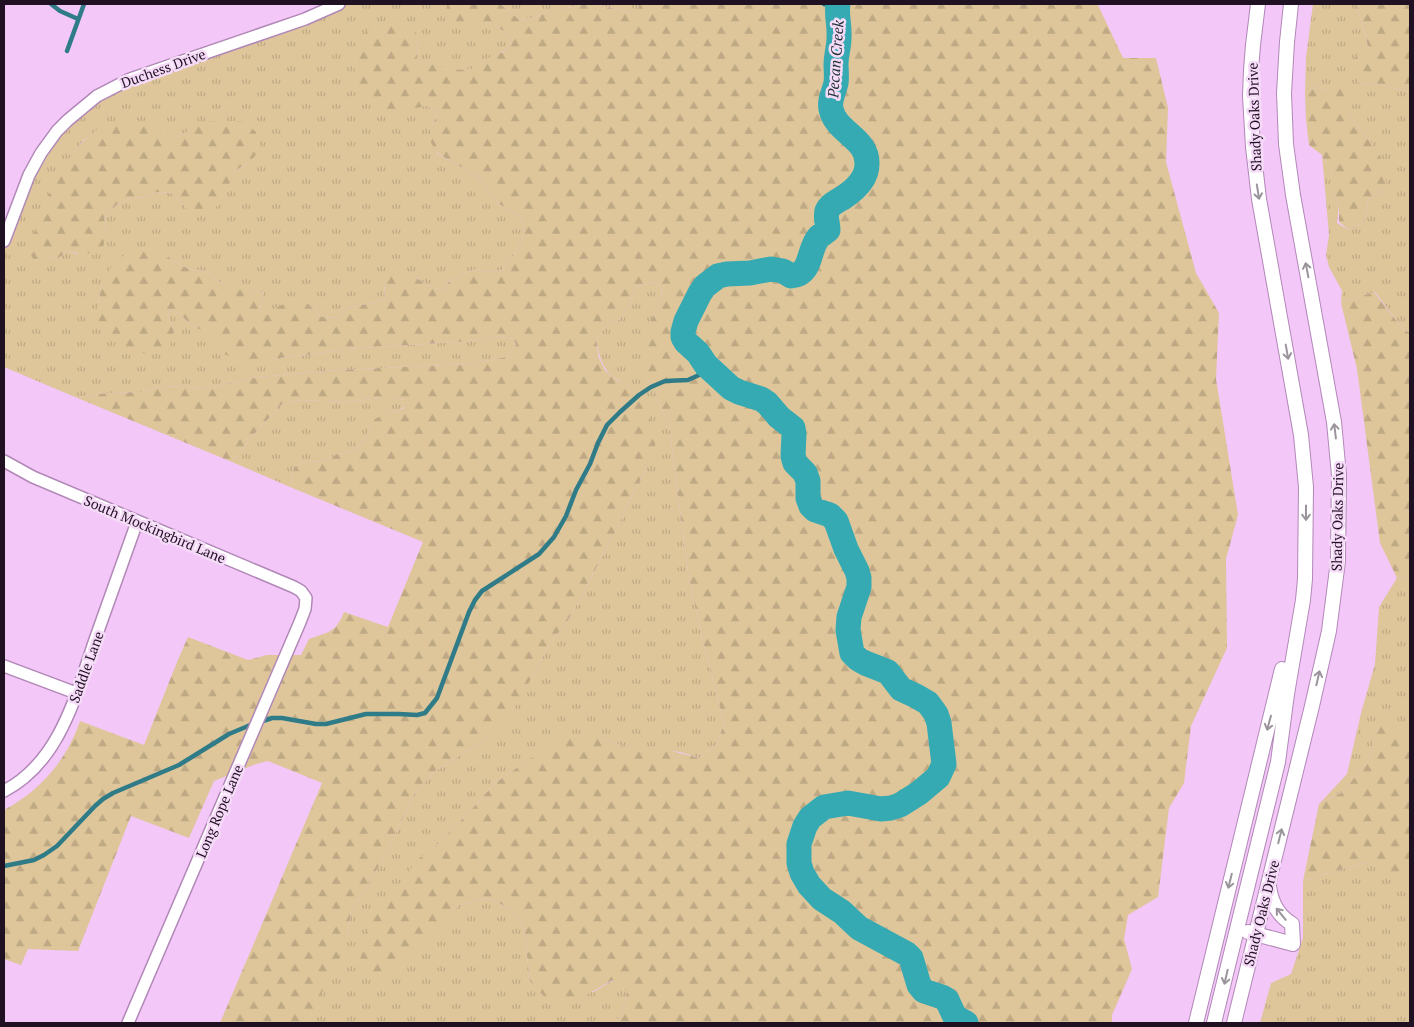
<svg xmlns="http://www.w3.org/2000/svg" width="1414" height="1027" font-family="'PT Serif',serif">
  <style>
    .grass { fill: url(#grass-tufts); fill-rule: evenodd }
    .forest { fill: url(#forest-firs) }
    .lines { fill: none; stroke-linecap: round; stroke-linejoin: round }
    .stream { stroke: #2f7c88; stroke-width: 4.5 }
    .river { stroke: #35aab3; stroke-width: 25 }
    .minor-casing { stroke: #b188b7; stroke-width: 14 }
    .tertiary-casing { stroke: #b188b7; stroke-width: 16 }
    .minor { stroke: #fff; stroke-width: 11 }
    .tertiary { stroke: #fff; stroke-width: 14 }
    .oneway { stroke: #9b949c }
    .labels { text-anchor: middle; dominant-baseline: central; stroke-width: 5; stroke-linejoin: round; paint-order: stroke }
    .street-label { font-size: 14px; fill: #201122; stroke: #f6dbf9 }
    .water-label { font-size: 15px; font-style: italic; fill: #1d3133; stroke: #f6dbf9 }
  </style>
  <defs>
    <pattern id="grass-tufts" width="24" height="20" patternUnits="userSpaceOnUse" patternTransform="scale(1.25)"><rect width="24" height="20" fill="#dec69a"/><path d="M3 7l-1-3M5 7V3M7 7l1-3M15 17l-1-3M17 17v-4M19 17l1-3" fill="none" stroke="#bea984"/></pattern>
    <pattern id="forest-firs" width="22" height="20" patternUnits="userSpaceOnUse" patternTransform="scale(1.25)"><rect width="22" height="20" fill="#dec69a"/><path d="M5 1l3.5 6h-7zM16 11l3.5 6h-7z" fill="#bea984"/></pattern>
  </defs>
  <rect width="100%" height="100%" fill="#f3c7f8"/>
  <path class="grass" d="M 339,4 L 448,4 L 447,5 L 479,25 L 494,25 L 507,33 L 512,43 C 503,53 501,52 490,58 C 485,60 482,65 478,67 C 462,75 433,65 417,61 L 418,35 L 382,22 L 370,31 L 415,107 L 427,106 L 439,112 L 431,127 L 437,154 L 451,161 L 478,177 L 499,204 L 519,215 L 525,229 L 522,240 L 514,255 L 502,270 L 488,272 L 477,269 L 464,273 L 449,282 L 442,290 L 429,286 L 413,276 L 384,281 L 385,300 L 348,308 L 337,318 L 322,317 L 308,304 L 263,319 L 259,312 L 264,293 L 249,290 L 229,290 L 207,271 L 193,270 L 182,266 L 167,256 L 102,283 L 98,304 L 98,319 L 174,331 L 168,317 L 170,309 L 181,315 L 192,326 L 270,359 L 307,355 L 344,349 L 458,342 L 501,337 L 514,339 L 516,345 L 506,357 L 469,364 L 339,370 L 258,377 L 208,388 L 163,386 L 143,392 L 108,393 L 75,397 L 4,367 L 4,241 L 35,163 L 97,96 ZM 123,122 L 137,123 L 176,137 L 187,132 L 196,124 L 249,162 L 236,170 L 229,182 L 189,210 L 171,193 L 157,192 L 146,197 L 131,198 L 116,205 L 104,218 L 107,231 L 77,254 L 67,251 L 57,259 L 46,256 L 62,170 L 72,155 L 82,142 L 92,134 L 109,123 Z
    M 500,4 L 578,4 C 568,9 559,11 548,10 L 536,17 L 520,20 Z
    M 595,4 L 635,4 L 639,6 L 637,12 L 630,13 Z
    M 1313,4 L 1354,4 L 1362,22 L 1369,50 L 1359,83 L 1382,85 L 1410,92 L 1410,333 L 1403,329 L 1375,292 L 1341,303 L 1342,291 L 1329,267 L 1326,255 L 1329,235 L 1322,155 L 1333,175 L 1333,191 L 1339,205 L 1337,223 L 1349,230 L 1364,222 L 1368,200 L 1386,188 L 1371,142 L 1348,115 L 1348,94 L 1327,91 L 1317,87 L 1305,94 L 1306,57 Z
    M 650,282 L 661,286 L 662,301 L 653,316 L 645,352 L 645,373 L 669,424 L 689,580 L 702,637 L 724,723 L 717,744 L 699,758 L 680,752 L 623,746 L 602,738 L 524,763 L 495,783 L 471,810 L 439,843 L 417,861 L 439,926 L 459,905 L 488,898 L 513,910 L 524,929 L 530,981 L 593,992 L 614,980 L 627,992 L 621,1017 L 612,1023 L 307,1023 L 348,932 L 351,912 L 385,856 L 414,794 L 435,771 L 487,738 L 531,679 L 548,646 L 567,622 L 583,593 L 616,530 L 633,493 L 647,468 L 630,386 C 605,375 601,366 596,339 L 607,325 L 620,319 L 630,303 L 637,287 Z
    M 381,398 L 395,398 L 404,400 L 404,407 L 398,411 L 388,413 L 370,427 L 366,439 L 355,450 L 336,455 L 322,462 L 308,461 L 294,467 L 290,487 L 232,462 L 256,432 L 282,404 L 301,400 L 346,402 Z
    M 1410,575 L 1410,739 L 1378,724 L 1370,758 L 1343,792 L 1319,804 L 1347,774 L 1361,713 L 1375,664 L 1379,607 L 1397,578 Z
    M 1362,863 L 1408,876 L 1410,874 L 1410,1023 L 1260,1023 L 1271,983 L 1291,974 L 1303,938 L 1303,881 Z"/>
  <path class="forest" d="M 448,4 L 500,4 L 520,20 L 536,17 L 548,10 L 556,10 L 569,8 L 578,4 L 595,4 L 630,13 L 637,11 L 639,6 L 635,4 L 1099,4 L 1098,5 L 1123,58 L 1156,58 L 1168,108 L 1166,162 L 1196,273 L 1219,313 L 1216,379 L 1238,515 L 1226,559 L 1227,648 L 1191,726 L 1184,783 L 1169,808 L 1158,897 L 1128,915 L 1124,939 L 1132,969 L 1112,1015 L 1112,1023 L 612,1023 L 621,1017 L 627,992 L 613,980 L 570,1004 L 548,1001 L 530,981 L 524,929 L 513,910 L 488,898 L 459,905 L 414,954 L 392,974 L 372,976 L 360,965 L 362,941 L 374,918 L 417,860 L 439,843 L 471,810 L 495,783 L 556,741 L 581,735 L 602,738 L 623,746 L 637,747 L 656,747 L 699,758 L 717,744 L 724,723 L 702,637 L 689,580 L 669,424 L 645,373 L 645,352 L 648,328 L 653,316 L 662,300 L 661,286 L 650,282 L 637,287 L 630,303 L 620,319 L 607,325 L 596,339 L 599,358 L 605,370 L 617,380 L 630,386 L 639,395 L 650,419 L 656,442 L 647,468 L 633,493 L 616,530 L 583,593 L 567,622 L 548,646 L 531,679 L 509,718 L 487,738 L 435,771 L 414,794 L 385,856 L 351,912 L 348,932 L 339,958 L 307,1023 L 220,1023 L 322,783 L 268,761 L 256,764 L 214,781 L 189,838 L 131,816 L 78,951 L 28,949 L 21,965 L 4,959 L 4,810 C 40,791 67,760 80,721 L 144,745 L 177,662 L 188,637 L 248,660 L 267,655 L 301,655 L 309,639 C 328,632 336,633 344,612 L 388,627 L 423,542 L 290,487 L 294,467 L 308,461 L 322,462 L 336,455 L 355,450 L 366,439 L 370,427 L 375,419 L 388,413 L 398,411 L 404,408 L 404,400 L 395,398 L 381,398 L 346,402 L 301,400 L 282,404 L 256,432 L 232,462 L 75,397 L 108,393 L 143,392 L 163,386 L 208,388 L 258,377 L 339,370 L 469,364 L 506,357 L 516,345 L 514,339 L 501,337 L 458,342 L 344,349 L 307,355 L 270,359 L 238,359 L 224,354 L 219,338 L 192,326 L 181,315 L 170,309 L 168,317 L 174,331 L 170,346 L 153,355 L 138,352 L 119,345 L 106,336 L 98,319 L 98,304 L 102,283 L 112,266 L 128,252 L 148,248 L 167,256 L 182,266 L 193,270 L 207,271 L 229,290 L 249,290 L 264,293 L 259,312 L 263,318 L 276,308 L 291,300 L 308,304 L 322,317 L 337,318 L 348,308 L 385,300 L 384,281 L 393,272 L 413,276 L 429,286 L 442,290 L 449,282 L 464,273 L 477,269 L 488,272 L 502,270 L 514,255 L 522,240 L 525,229 L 519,215 L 499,204 L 478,177 L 451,161 L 438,154 L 430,141 L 431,127 L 439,112 L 427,106 L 399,111 L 380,108 L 357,84 L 354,65 L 357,39 L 382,22 L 396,19 L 409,24 L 418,35 L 417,61 L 451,69 L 466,70 L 478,67 L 488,58 L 503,52 L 512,43 L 507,33 L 494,25 L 459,26 L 445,19 L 447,5 Z
    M 1354,4 L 1410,4 L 1410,92 L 1382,85 L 1359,83 L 1351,60 L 1369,50 L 1362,22 Z
    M 1342,83 L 1348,94 L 1348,115 L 1371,142 L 1387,167 L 1386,188 L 1368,200 L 1364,222 L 1349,230 L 1339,222 L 1339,205 L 1333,191 L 1333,175 L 1322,155 L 1309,145 L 1306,120 L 1305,94 L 1317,87 L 1327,91 Z
    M 211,121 L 243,121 L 256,132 L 261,150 L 249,162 L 236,170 L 221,200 L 211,214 L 198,214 L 189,210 L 171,193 L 157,192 L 146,197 L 131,198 L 116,205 L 104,218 L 107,231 L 103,247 C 88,256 84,255 67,251 L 57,259 L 46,256 L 36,260 L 27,253 C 42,212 56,162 93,133 C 98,129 103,125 109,123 C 130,116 157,129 176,137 L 187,132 L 195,124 Z
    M 1374,292 L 1403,329 L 1410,333 L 1410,575 L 1397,578 L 1380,543 L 1357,369 L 1341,303 Z
    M 1378,723 L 1410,739 L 1410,874 L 1408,877 L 1362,863 L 1303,881 L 1319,804 L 1343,792 L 1370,758 Z"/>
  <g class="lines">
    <path class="stream" d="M 51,4 L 60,11 L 78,19
      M 824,4 L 837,8
      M 67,51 L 84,4
      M 4,866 L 34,860 L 44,855 L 57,846 L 95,806 L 103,799 L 113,793 L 179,765 L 229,734 L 248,726 L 272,718 L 282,718 L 316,724 L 326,724 L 366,714 L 399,714 L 417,715 L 425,713 L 437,698 L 469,612 L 475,600 L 482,591 L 539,554 L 554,537 L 566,516 L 576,490 L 590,464 L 598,443 L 607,425 L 620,412 L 639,395 L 651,387 L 665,381 L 688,380 L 699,375 L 709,368"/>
    <path class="river" d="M 838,4 C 836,15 840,26 839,38 C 839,47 836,56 836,64 C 836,71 837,77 836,83 C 834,92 829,100 831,109 C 836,133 868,138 867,164 C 867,179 856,189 844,197 C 838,201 830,204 827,211 C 825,218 828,224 828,230 C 825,233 820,235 818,238 C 808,250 812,275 791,276 L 783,271 L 771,269 L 750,273 L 727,274 L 718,276 L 705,286 L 700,293 L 686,321 L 683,332 L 683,337 L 686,342 L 698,353 L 706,365 L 731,388 L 739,392 L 761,399 L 767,403 L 779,417 L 793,428 L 794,434 L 793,456 L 795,463 L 805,473 L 808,481 L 808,498 L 811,506 L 815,510 L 830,515 L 836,521 L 846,549 L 857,571 L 859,578 L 859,587 L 849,617 L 848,630 L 852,653 L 858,659 L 865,663 L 888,672 L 901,689 L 916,696 L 928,703 L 936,714 L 939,723 L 944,764 L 938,777 L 919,793 L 900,805 L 891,808 L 881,809 L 848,803 L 824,807 L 810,818 L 805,826 L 799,844 L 799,863 L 802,873 L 809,885 L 822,899 L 842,912 L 859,928 L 907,954 L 911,958 L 919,985 L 924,991 L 942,997 L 947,1000 L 955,1017 L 966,1023"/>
    <g class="minor-casing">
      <path id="minor" d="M 4,241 L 29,175 L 41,153 L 57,131 L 68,120 L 97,96 L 130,79 L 305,19 L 339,4
        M 4,461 L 33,477 L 294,587 L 301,591 L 306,598 L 305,609 L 300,622 L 128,1023
        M 4,666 L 76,693
        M 4,791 C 62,761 77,690 97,634 C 110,597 124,559 137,522"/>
    </g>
    <g class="tertiary-casing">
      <path id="tertiary" d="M 1248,932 L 1293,944 L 1292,924 C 1277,915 1271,902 1269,886
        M 1196,1023 L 1282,669
        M 1214,1023 L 1278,762 L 1287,694 L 1303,600 L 1305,579 L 1306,487 L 1301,435 L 1259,199 L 1253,147 L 1250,96 L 1251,70 L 1253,45 L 1258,4
        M 1234,1023 L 1312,706 L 1329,631 L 1338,561 L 1339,475 L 1334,422 L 1293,195 L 1286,144 L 1284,93 L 1287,42 L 1291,4"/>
    </g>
    <use href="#minor" class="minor"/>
    <use href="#tertiary" class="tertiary"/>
  </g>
  <defs><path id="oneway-shaft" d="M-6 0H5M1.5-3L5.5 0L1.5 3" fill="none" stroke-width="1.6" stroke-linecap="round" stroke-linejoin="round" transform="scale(1.25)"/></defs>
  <g class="oneway">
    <use href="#oneway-shaft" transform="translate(1258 192) rotate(81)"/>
    <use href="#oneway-shaft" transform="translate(1307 270) rotate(-101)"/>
    <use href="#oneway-shaft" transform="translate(1287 352) rotate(80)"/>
    <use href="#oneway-shaft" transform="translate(1335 431) rotate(-97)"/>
    <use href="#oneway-shaft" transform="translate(1306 513) rotate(90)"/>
    <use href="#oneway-shaft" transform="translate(1318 678) rotate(-77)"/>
    <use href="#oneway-shaft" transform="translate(1269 723) rotate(105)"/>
    <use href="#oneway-shaft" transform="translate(1280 836) rotate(-76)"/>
    <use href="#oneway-shaft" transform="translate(1230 881) rotate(104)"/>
    <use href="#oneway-shaft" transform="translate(1281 914) rotate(-129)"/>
    <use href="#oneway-shaft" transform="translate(1226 977) rotate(103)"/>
  </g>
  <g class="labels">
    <g class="street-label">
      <text transform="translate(163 68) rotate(-20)">Duchess Drive</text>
      <text transform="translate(1254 117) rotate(-92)">Shady Oaks Drive</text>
      <text transform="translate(1337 517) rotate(-89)">Shady Oaks Drive</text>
      <text transform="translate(155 529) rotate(23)">South Mockingbird Lane</text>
      <text transform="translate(86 667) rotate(-70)">Saddle Lane</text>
      <text transform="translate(219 811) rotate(-67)">Long Rope Lane</text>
      <text transform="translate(1261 913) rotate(-76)">Shady Oaks Drive</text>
    </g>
    <g class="water-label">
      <text transform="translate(835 59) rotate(-86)">Pecan Creek</text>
    </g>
  </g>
  <rect width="1414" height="1027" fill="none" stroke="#201122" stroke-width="10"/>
</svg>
